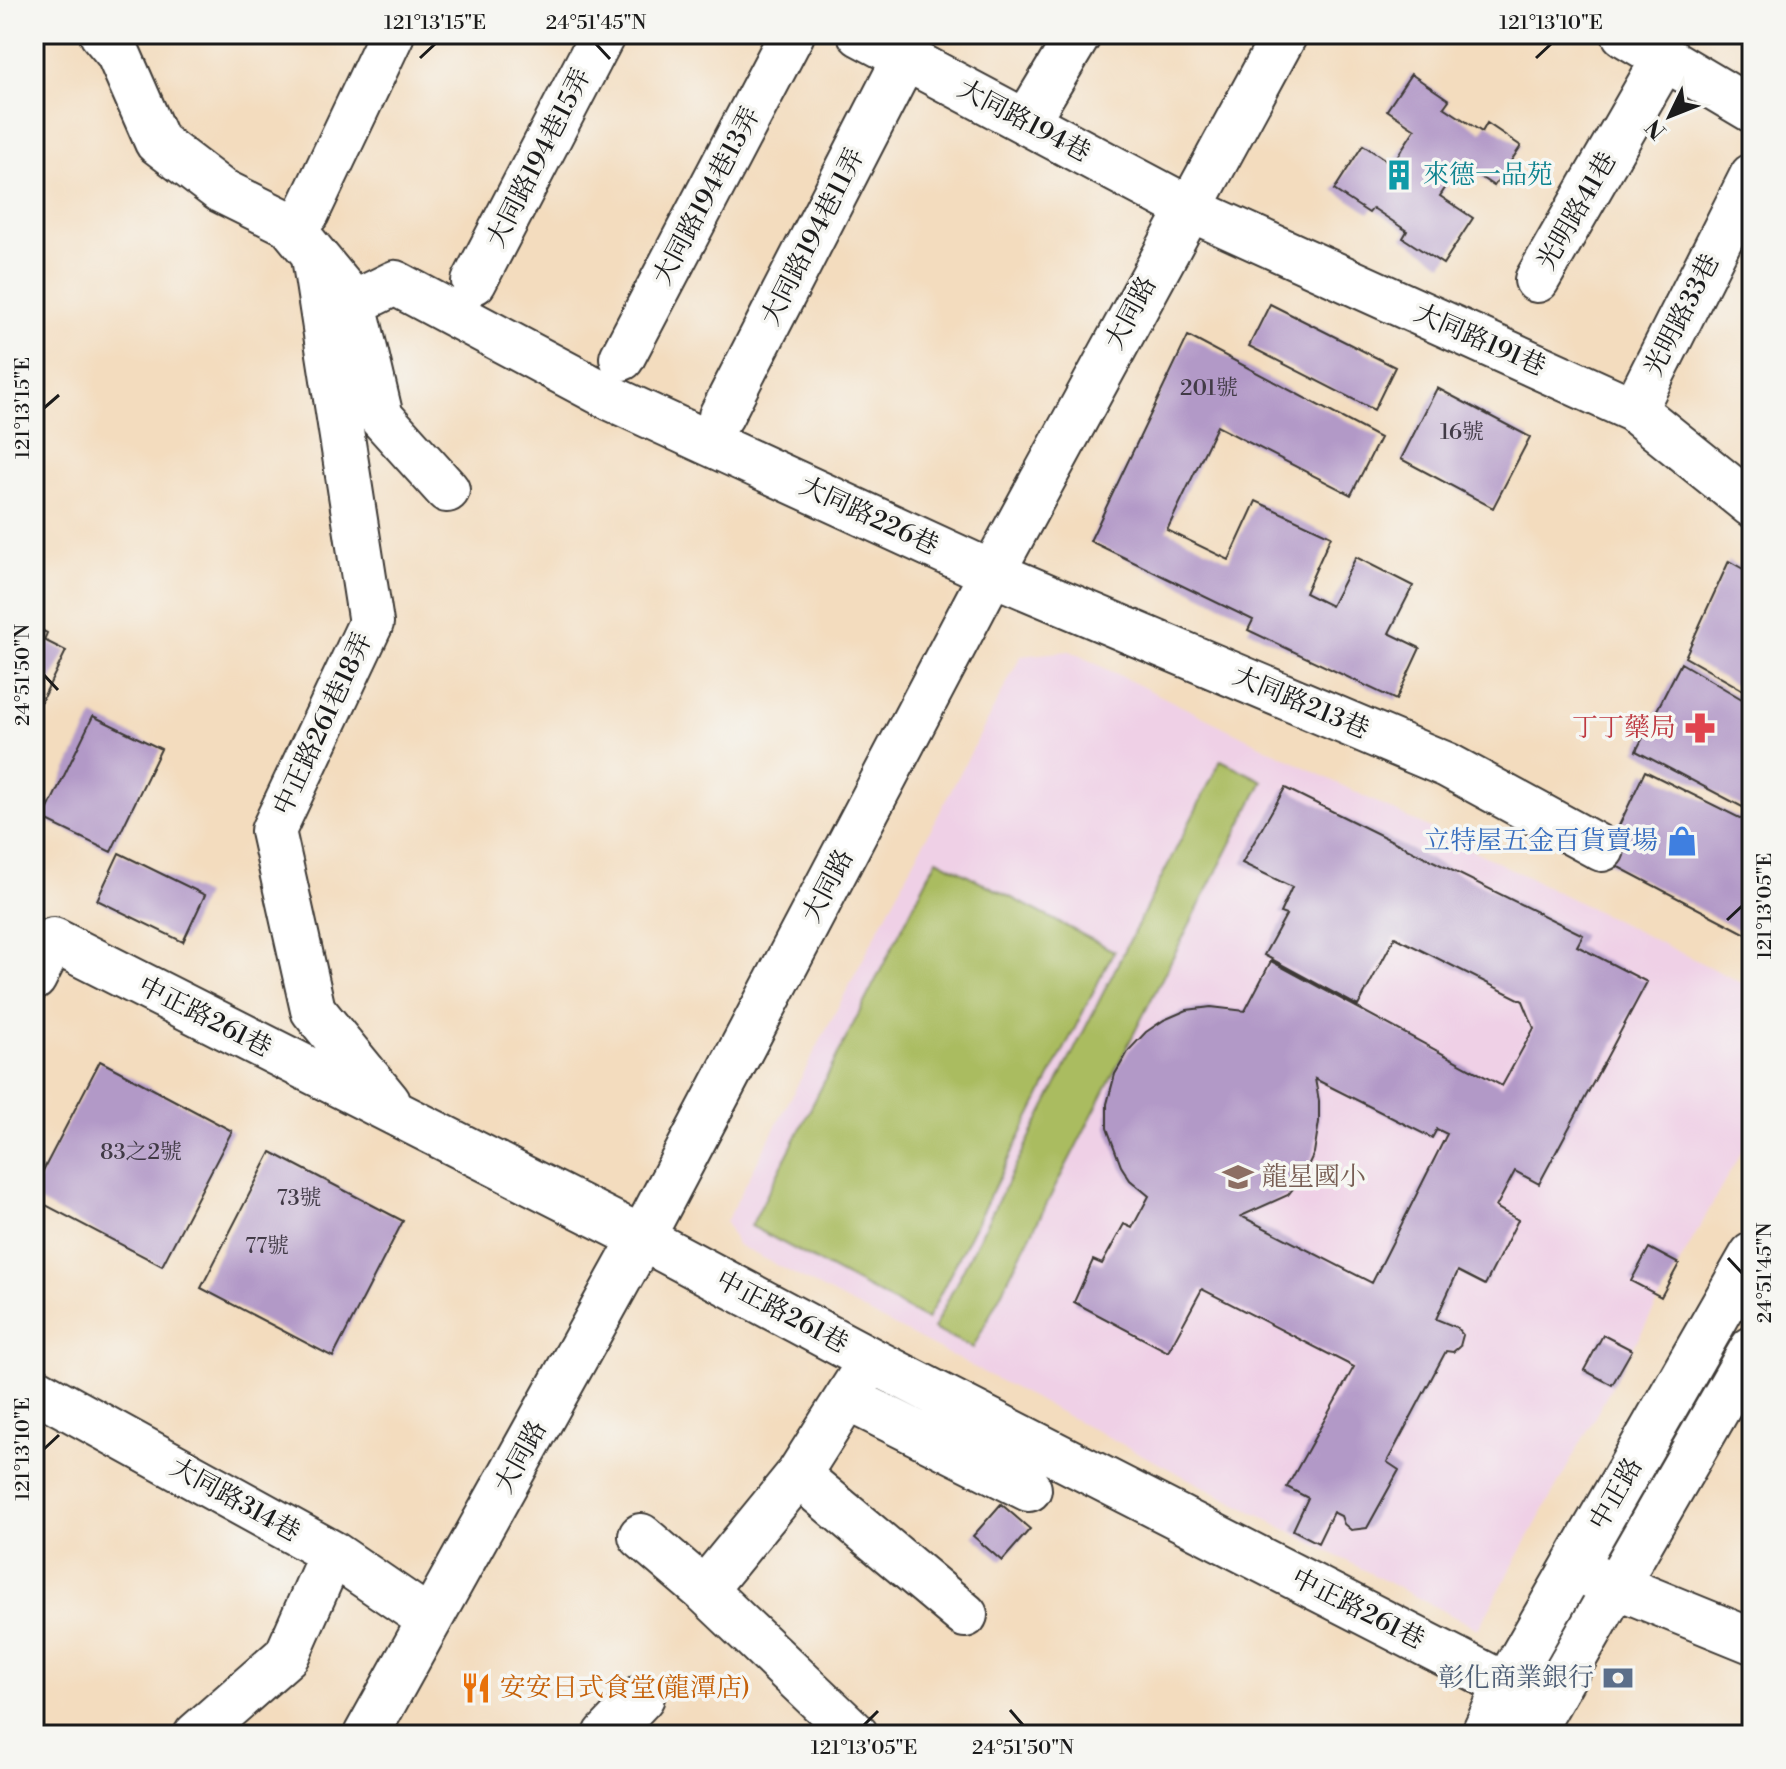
<svg xmlns="http://www.w3.org/2000/svg" width="1786" height="1769" font-family="'Libre Bodoni','Noto Serif TC',serif">
  <style>
    .built { fill: #efd0e6 }
    .green { fill: #aabc60; stroke: #636c3e; stroke-width: 2 }
    .building { fill: #b299c7; fill-rule: evenodd }
    .lines { fill: none; stroke-linecap: round; stroke-linejoin: round }
    .minor-casing { stroke: #3c3934; stroke-width: 48 }
    .major-casing { stroke: #3c3934; stroke-width: 48 }
    .minor { stroke: #fff; stroke-width: 44 }
    .major { stroke: #fff; stroke-width: 44 }
    .ticks { fill: none; stroke: #1c1c1c; stroke-width: 3 }
    .labels { text-anchor: middle; dominant-baseline: central; stroke-width: 7; stroke-linejoin: round; paint-order: stroke }
    .number-label { font-size: 22px; fill: #423b47 }
    .street-label { font-size: 26px; fill: #1c1c1c; stroke: #f6f6f2 }
    .culture-label { font-size: 26px; fill: #0d838f; stroke: #f6f6f2; text-anchor: start }
    .health-label { font-size: 26px; fill: #be3a42; stroke: #f6f6f2; text-anchor: end }
    .shop-label { font-size: 26px; fill: #366cbe; stroke: #f6f6f2; text-anchor: end }
    .education-label { font-size: 26px; fill: #785e54; stroke: #f6f6f2; text-anchor: start }
    .service-label { font-size: 26px; fill: #4e5e75; stroke: #f6f6f2; text-anchor: end }
    .food-label { font-size: 26px; fill: #c56008; stroke: #f6f6f2; text-anchor: start }
    .neatline { fill: none; stroke: #1c1c1c; stroke-width: 3 }
    .ticks-label { font-size: 20px; text-anchor: middle; fill: #1c1c1c }
  </style>
  <rect width="100%" height="100%" fill="#f6f6f2"/>
  <filter id="ink" filterUnits="userSpaceOnUse"><feTurbulence type="fractalNoise" baseFrequency=".0125" numOctaves="2"/><feDisplacementMap in="SourceGraphic" scale="16" xChannelSelector="R" yChannelSelector="G"/><feConvolveMatrix kernelMatrix="1 2 1 2 8 2 1 2 1" color-interpolation-filters="sRGB"/></filter>
  <filter id="wash" filterUnits="userSpaceOnUse"><feTurbulence type="fractalNoise" baseFrequency=".006" numOctaves="4" result="noise"/><feDisplacementMap in="SourceGraphic" scale="32" xChannelSelector="R" yChannelSelector="G"/><feGaussianBlur stdDeviation="1.8" result="paint"/><feColorMatrix in="noise" values="0 0 0 0 0 0 0 0 0 0 0 0 0 0 0 0 0 1.4 0 .05"/><feComposite in="paint" operator="in"/></filter>
  <g filter="url(#wash)">
    <rect width="100%" height="100%" fill="#f3dcbe"/>
    <path class="built" d="M 1070,651 L 1752,988 L 1752,1132 L 1478,1629 L 736,1244 L 726,1222 L 1021,656 Z"/>
    <path class="green" d="M 1221,760 L 1263,781 L 973,1348 L 933,1329 Z
      M 937,859 L 1114,951 L 927,1320 L 751,1226 Z"/>
    <g id="blocks">
      <path class="building" d="M 1411,74 L 1449,100 L 1444,107 L 1482,132 L 1487,123 L 1521,146 L 1494,186 L 1461,164 L 1440,196 L 1473,218 L 1443,264 L 1403,238 L 1407,231 L 1373,208 L 1369,213 L 1334,190 L 1363,145 L 1392,164 L 1415,129 L 1387,110 Z
        M 1270,304 L 1395,367 L 1374,410 L 1249,346 Z
        M 1188,336 L 1380,438 L 1351,495 L 1217,426 L 1167,530 L 1229,560 L 1256,501 L 1331,536 L 1305,593 L 1331,606 L 1356,557 L 1413,586 L 1389,633 L 1420,648 L 1396,700 L 1248,630 L 1253,620 L 1090,541 Z
        M 1437,388 L 1530,437 L 1493,508 L 1401,459 Z
        M 1729,561 L 1752,574 L 1752,695 L 1685,657 Z
        M 34,626 L 47,633 L 44,640 L 66,651 L 34,716 Z
        M 1681,663 L 1752,705 L 1752,812 L 1636,751 Z
        M 93,716 L 161,749 L 111,852 L 43,819 Z
        M 1645,771 L 1752,824 L 1752,937 L 1603,859 Z
        M 1285,788 L 1583,935 L 1577,946 L 1647,982 L 1539,1184 L 1515,1171 L 1496,1207 L 1518,1220 L 1485,1285 L 1458,1271 L 1436,1319 L 1456,1327 L 1463,1335 L 1460,1346 L 1453,1352 L 1446,1351 L 1387,1462 L 1399,1470 L 1367,1528 L 1351,1530 L 1344,1524 L 1341,1516 L 1333,1512 L 1318,1543 L 1293,1530 L 1308,1498 L 1287,1487 L 1354,1367 L 1202,1289 L 1168,1352 L 1074,1302 L 1093,1260 L 1102,1264 L 1124,1224 L 1132,1228 L 1149,1196 L 1130,1180 L 1121,1166 L 1107,1128 L 1107,1104 L 1115,1074 L 1129,1050 L 1146,1032 L 1164,1020 L 1187,1010 L 1211,1007 L 1245,1011 L 1271,961 L 1502,1086 L 1534,1028 L 1523,1001 L 1395,937 L 1358,1006 L 1264,955 L 1286,915 L 1280,913 L 1292,887 L 1242,863 ZM 1315,1079 L 1432,1138 L 1437,1129 L 1447,1134 L 1372,1283 L 1241,1216 L 1288,1195 L 1303,1176 L 1314,1153 L 1319,1122 L 1319,1101 Z
        M 119,853 L 205,895 L 183,942 L 97,900 Z
        M 100,1061 L 232,1131 L 162,1266 L 34,1199 L 34,1188 Z
        M 271,1152 L 403,1221 L 333,1357 L 201,1288 Z
        M 1649,1248 L 1679,1264 L 1661,1297 L 1631,1281 Z
        M 1603,1335 L 1632,1350 L 1612,1385 L 1584,1370 Z
        M 1001,1504 L 1030,1529 L 1002,1561 L 973,1536 Z"/>
    </g>
  </g>
  <g filter="url(#ink)">
    <use href="#blocks" fill-opacity="0" stroke="#3c3934" stroke-width="2"/>
    <g class="lines">
      <g class="minor-casing">
        <path id="minor" d="M 102,34 L 118,53 L 157,142 L 220,190 L 289,224 L 354,303 L 395,283 L 613,399 L 992,573 L 1447,765 L 1602,849
          M 860,34 L 1188,208 L 1634,410 L 1752,505
          M 1624,34 L 1752,110
          M 1026,122 L 1079,34
          M 307,213 L 392,34
          M 314,257 L 371,623 L 273,831 L 313,1010 L 388,1102
          M 1537,280 L 1664,59
          M 474,282 L 603,34
          M 354,303 L 381,417 L 447,490
          M 622,358 L 792,34
          M 1634,410 L 1752,176
          M 721,416 L 905,58
          M 34,978 L 53,940 L 642,1238 L 871,1360 L 1541,1703
          M 34,1389 L 332,1553 L 430,1620
          M 847,1398 L 1029,1489
          M 798,1475 L 965,1615
          M 641,1536 L 704,1590
          M 1580,1571 L 1752,1641
          M 196,1735 L 287,1655 L 332,1553
          M 366,1735 L 642,1238 L 992,573 L 1285,34
          M 606,1735 L 642,1697
          M 856,1735 L 704,1590 L 798,1475 L 871,1360"/>
      </g>
      <g class="major-casing">
        <path id="major" d="M 1483,1735 L 1506,1685 L 1752,1255
          M 1530,1735 L 1752,1349"/>
      </g>
      <use href="#minor" class="minor"/>
      <use href="#major" class="major"/>
    </g>
  </g>
  <path class="ticks" d="M 596,44 L 610,59M 420,58 L 435,44M 1536,58 L 1551,44M 44,408 L 59,395M 44,675 L 58,690M 1727,920 L 1742,906M 1728,1258 L 1742,1273M 44,1449 L 59,1435M 1010,1710 L 1023,1725M 864,1725 L 878,1711"/>
  <defs>
    <g id="building-bare" transform="scale(2.4)"><path d="M-4-6H4V6H1V3H-1V6H-4ZM-2.5-4.3h1.7v1.8h-1.7ZM.8-4.3h1.7v1.8H.8ZM-2.5-1h1.7V.8h-1.7ZM.8-1h1.7V.8H.8Z" fill="#0f9aa8" stroke="#f6f6f2" stroke-width="2.5" paint-order="stroke"/></g>
    <g id="pharmacy-bare" transform="scale(2.4)"><path d="M-2-6h4v4h4v4h-4v4h-4v-4h-4v-4h4Z" fill="#e0444e" stroke="#f6f6f2" stroke-width="2.5" paint-order="stroke"/></g>
    <g id="shop-bare" transform="scale(2.4)"><path d="M-5-2.5h2.3a2.7 3.5 0 0 1 5.4 0H5L5.5 6h-11ZM-1.5-2.5h3a1.5 2.3 0 0 0-3 0Z" fill="#3f7fe0" stroke="#f6f6f2" stroke-width="2.5" paint-order="stroke"/></g>
    <g id="school-bare" transform="scale(2.4)"><path d="M0-5L7-2L0 1L-7-2ZM-4 1L0 2.5L4 1V4Q0 6-4 4Z" fill="#8d6e63" stroke="#f6f6f2" stroke-width="2.5" paint-order="stroke"/></g>
    <g id="bank-bare" transform="scale(2.4)"><path d="M-6-4H6V4H-6ZM0-2.3a2.3 2.3 0 1 0 0 4.6a2.3 2.3 0 1 0 0-4.6Z" fill="#5c6f8a" stroke="#f6f6f2" stroke-width="2.5" paint-order="stroke"/></g>
    <g id="restaurant-bare" transform="scale(2.4)"><path d="M-5-6h1v4h1v-4h1v4h1v-4h1v5L-1.5 .5V6h-2V.5L-5-1ZM5-6V6H3V1.5H1.5Q1.5-4 5-6Z" fill="#e8710a" stroke="#f6f6f2" stroke-width="2.5" paint-order="stroke"/></g>
  </defs>
  <g fill-rule="evenodd">
    <use href="#building-bare" x="1399" y="175"/>
    <use href="#pharmacy-bare" x="1700" y="728"/>
    <use href="#shop-bare" x="1682" y="841"/>
    <use href="#school-bare" x="1238" y="1177"/>
    <use href="#bank-bare" x="1618" y="1678"/>
    <use href="#restaurant-bare" x="476" y="1688"/>
  </g>
  <g class="labels">
    <g class="number-label">
      <text x="1209" y="388">201號</text>
      <text x="1462" y="432">16號</text>
      <text x="141" y="1152">83之2號</text>
      <text x="299" y="1198">73號</text>
      <text x="267" y="1246">77號</text>
    </g>
    <g class="street-label">
      <text transform="translate(1024 121) rotate(28)">大同路194巷</text>
      <text transform="translate(539 158) rotate(-63)">大同路194巷15弄</text>
      <text transform="translate(707 196) rotate(-62)">大同路194巷13弄</text>
      <text transform="translate(1577 211) rotate(-60)">光明路41巷</text>
      <text transform="translate(813 237) rotate(-63)">大同路194巷11弄</text>
      <text transform="translate(1131 313) rotate(-62)">大同路</text>
      <text transform="translate(1682 315) rotate(-63)">光明路33巷</text>
      <text transform="translate(1480 340) rotate(24)">大同路191巷</text>
      <text transform="translate(869 516) rotate(25)">大同路226巷</text>
      <text transform="translate(1301 703) rotate(23)">大同路213巷</text>
      <text transform="translate(323 724) rotate(-65)">中正路261巷18弄</text>
      <text transform="translate(828 886) rotate(-62)">大同路</text>
      <text transform="translate(205 1017) rotate(27)">中正路261巷</text>
      <text transform="translate(782 1312) rotate(28)">中正路261巷</text>
      <text transform="translate(521 1457) rotate(-61)">大同路</text>
      <text transform="translate(1616 1494) rotate(-60)">中正路</text>
      <text transform="translate(235 1500) rotate(29)">大同路314巷</text>
      <text transform="translate(1358 1609) rotate(27)">中正路261巷</text>
    </g>
    <g class="culture-label">
      <text x="1423" y="175">來德一品苑</text>
    </g>
    <g class="health-label">
      <text x="1676" y="728">丁丁藥局</text>
    </g>
    <g class="shop-label">
      <text x="1658" y="841">立特屋五金百貨賣場</text>
    </g>
    <g class="education-label">
      <text x="1262" y="1177">龍星國小</text>
    </g>
    <g class="service-label">
      <text x="1594" y="1678">彰化商業銀行</text>
    </g>
    <g class="food-label">
      <text x="500" y="1688">安安日式食堂(龍潭店)</text>
    </g>
  </g>
  <rect width="1786" height="1769" fill="none" stroke="#f6f6f2" stroke-width="88"/>
  <g transform="translate(1670 116) rotate(227)" stroke="#f6f6f2" stroke-width="6" paint-order="stroke">
  <path d="M0-6L14 30L0 20L-14 30Z" fill="#1c1c1c"/>
  <text y="-12" font-size="22" font-weight="bold" text-anchor="middle" fill="#1c1c1c">N</text>
  </g>
  <rect x="44" y="44" width="1698" height="1681" class="neatline"/>
  <g class="ticks-label">
    <text x="435" y="29">121°13'15"E</text>
    <text x="596" y="29">24°51'45"N</text>
    <text x="1551" y="29">121°13'10"E</text>
    <text transform="translate(22 408) rotate(-90)" y="7">121°13'15"E</text>
    <text transform="translate(22 675) rotate(-90)" y="7">24°51'50"N</text>
    <text transform="translate(1764 906) rotate(-90)" y="7">121°13'05"E</text>
    <text transform="translate(1764 1273) rotate(-90)" y="7">24°51'45"N</text>
    <text transform="translate(22 1449) rotate(-90)" y="7">121°13'10"E</text>
    <text x="864" y="1754">121°13'05"E</text>
    <text x="1023" y="1754">24°51'50"N</text>
  </g>
</svg>
